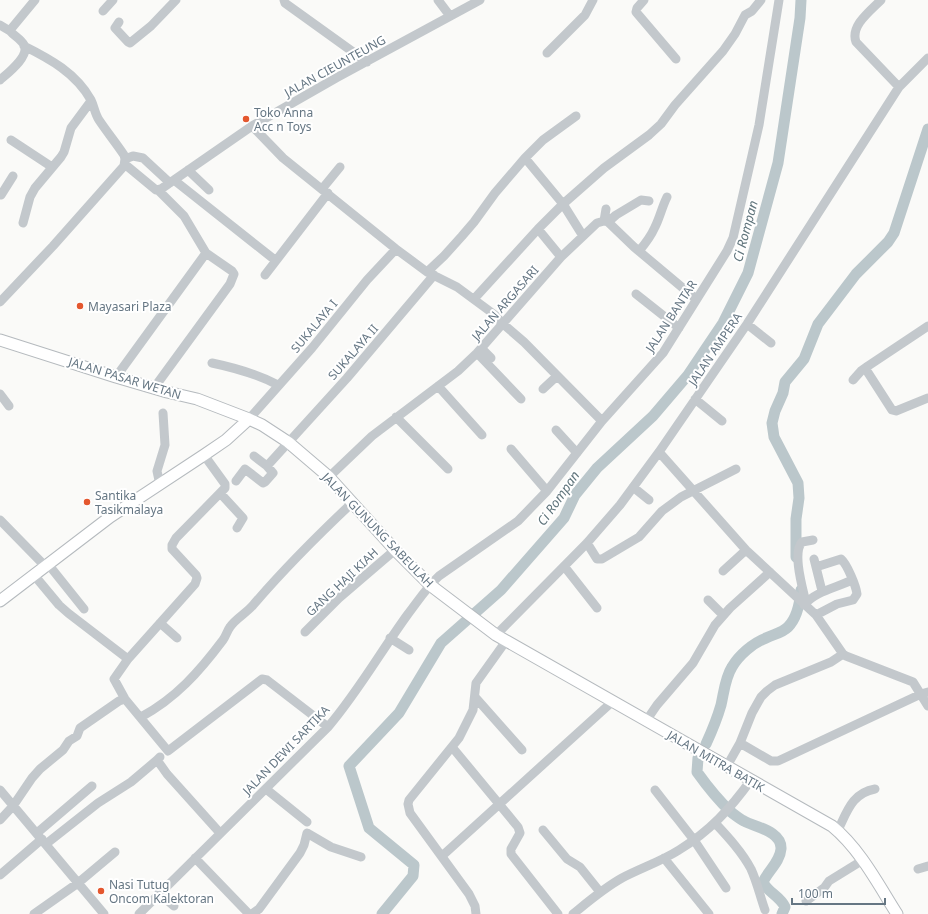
<svg xmlns="http://www.w3.org/2000/svg" width="928" height="914" font-family="'Noto Sans',sans-serif">
  <style>
    .lines { fill: none; stroke-linecap: round; stroke-linejoin: round }
    .river { stroke: #bbc7cb; stroke-width: 11 }
    .major-casing { stroke: #b5babe; stroke-width: 13 }
    .minor { stroke: #c3c8cc; stroke-width: 9 }
    .major { stroke: #fff; stroke-width: 11 }
    .poi-dot { fill: #e4572e; stroke: #fff; stroke-width: 1.5 }
    .labels { text-anchor: middle; dominant-baseline: central; stroke-width: 4; stroke-linejoin: round; paint-order: stroke }
    .street-label { font-size: 12px; fill: #657683; stroke: #fff }
    .poi-label { font-size: 12px; fill: #657683; stroke: #fff; text-anchor: start }
    .water-label { font-size: 13px; font-style: italic; fill: #60757c; stroke: #fff }
  </style>
  <rect width="100%" height="100%" fill="#fafaf8"/>
  <g class="lines">
    <path class="river" d="M 796,557 L 796,519 L 799,498 L 798,483 L 774,437 L 772,423 L 775,411 L 783,393 L 785,382 L 804,359 L 818,324 L 856,274 L 888,242 L 894,233 L 928,129
      M 706,744 C 712,731 717,719 721,705 C 724,692 725,678 732,667 C 739,655 753,643 766,638 C 774,634 782,633 788,627 C 797,618 800,602 801,590
      M 698,758 L 697,772 C 707,786 718,800 731,812 C 735,815 740,819 744,821 C 755,827 782,831 781,849 C 780,862 768,871 763,882 C 767,892 780,896 785,907 L 782,914
      M 382,914 L 413,876 L 414,865 L 369,828 L 349,766 L 399,713 L 441,643 L 501,590 L 564,518 L 575,495 L 597,468 L 653,416 L 688,375 L 723,323 L 748,273 L 778,163 L 800,18 L 801,0"/>
    <g class="major-casing">
      <path id="major" d="M 0,340 L 116,377 L 167,392 L 197,399 L 249,419 L 262,425 L 288,442 L 329,477 L 395,550 L 430,585 L 496,635 L 832,826 C 860,849 878,884 897,914
        M 0,601 L 110,517 L 204,455 L 226,440 L 249,419"/>
    </g>
    <path class="minor" d="M 284,0 L 285,3 L 367,62
      M 438,0 L 450,16
      M 644,0 L 637,8 L 636,12 L 676,59
      M 881,0 C 870,11 850,26 856,42 L 899,87
      M 103,11 L 113,0
      M 119,22 L 115,28 L 128,42 L 130,43 L 151,26 L 176,0
      M 0,25 L 10,31
      M 24,46 C 50,59 76,73 91,100 C 94,106 95,114 99,120 C 107,132 116,143 124,155 L 125,159 L 124,166
      M 547,53 L 585,15 L 593,0
      M 0,80 C 8,73 30,56 24,45 C 21,39 14,36 10,31 L 11,29 L 35,0
      M 252,126 L 283,158 L 396,249 L 427,272 L 457,287 L 495,315 L 502,323 L 524,342 L 602,421
      M 11,140 L 52,167
      M 525,158 L 543,140 L 576,116
      M 125,159 L 133,156 L 143,158 L 170,183
      M 124,166 L 127,166 L 156,190 L 161,189 L 252,126 L 336,78 L 480,0
      M 188,170 L 209,190
      M 174,180 L 275,260
      M 322,189 L 340,167
      M 1,195 L 13,176
      M 604,221 L 606,209
      M 608,222 L 616,215 L 641,200 L 649,201
      M 23,223 L 30,197 L 35,188 L 61,157 L 64,152 L 71,128 L 91,101
      M 538,229 L 561,257
      M 639,251 C 645,244 651,236 655,227 C 660,217 662,207 667,197
      M 427,272 L 444,256 L 462,236 L 474,222 L 495,193 L 525,158 L 563,204 L 583,236
      M 265,275 L 328,193
      M 636,294 L 679,328
      M 474,299 L 538,229 L 563,204 L 604,168 L 649,135 L 661,124 L 675,105 L 723,51 L 735,34 L 745,15 L 752,11 L 761,0
      M 0,302 L 53,246 L 124,166
      M 747,324 L 771,343
      M 482,349 L 491,358
      M 477,353 L 521,399
      M 212,363 C 236,368 257,374 278,385
      M 865,368 L 892,410 L 896,411 L 928,398
      M 116,377 L 206,253 L 184,216 L 158,190
      M 853,380 L 861,371 L 868,366 L 928,326
      M 438,386 L 482,435
      M 154,388 L 230,284 L 234,274 L 232,271 L 206,253
      M 543,389 L 557,376
      M 0,394 L 9,406
      M 695,399 L 722,421
      M 396,417 L 448,469
      M 249,419 L 312,348 L 367,280 L 396,249
      M 556,430 L 577,453
      M 511,449 L 547,491
      M 659,452 L 746,550 L 816,615 L 843,654 L 846,656 L 913,682 L 928,706
      M 204,455 L 225,484 L 225,488 L 176,538 L 172,545 L 172,549 L 196,575 L 197,578 L 195,584 L 128,659 L 114,679 L 125,699 L 168,751 L 262,679 L 267,680 L 328,727
      M 254,456 L 267,466
      M 329,477 L 372,436 L 458,371 L 477,353 L 561,257 L 597,223 L 604,221 L 608,222 L 634,247 L 696,299
      M 236,481 L 245,469 L 263,483 L 265,482 L 273,473 L 267,466 L 347,378 L 434,275
      M 160,485 L 157,471 L 165,445 L 163,413
      M 633,487 L 649,500
      M 220,493 L 243,518 L 237,528
      M 0,520 L 45,566
      M 587,543 L 597,559 L 602,559 L 639,537 L 662,511 L 681,497 L 736,469
      M 814,559 L 816,567 L 841,559 C 847,564 856,586 857,594 L 853,600 L 837,604 L 816,615
      M 48,564 L 84,609
      M 564,566 L 597,608
      M 816,567 L 822,591
      M 723,571 L 746,550
      M 34,575 L 59,605 L 68,613 L 128,659
      M 708,600 L 723,615
      M 806,603 C 803,589 792,553 802,542 L 813,540
      M 804,605 C 816,591 836,588 852,580
      M 160,623 L 177,638
      M 305,632 L 339,598 L 395,550
      M 496,635 L 587,543 L 620,505 L 659,452 L 747,324 L 899,87 L 928,58
      M 390,638 L 409,650
      M 475,697 L 522,750
      M 141,717 C 176,698 199,672 223,640 C 226,636 227,631 230,627 C 236,618 247,613 254,604 C 285,568 318,535 352,503
      M 646,721 L 657,705 L 693,663 L 715,625 L 730,608 L 770,572
      M 740,743 L 771,761 L 778,761 L 921,694 L 928,692
      M 452,747 L 518,827 L 520,833 L 511,849 L 511,854 L 558,914
      M 160,757 L 157,760 L 167,774 L 220,833
      M 727,766 L 740,743 L 752,713 L 761,697 L 767,691 L 775,685 L 831,662 L 843,654
      M 266,789 L 307,822
      M 0,790 L 104,914
      M 655,790 L 694,840 L 726,888
      M 0,820 L 13,806 L 32,778 L 40,769 L 63,750 L 69,741 L 77,736 L 80,728 L 119,701 L 125,699
      M 715,823 C 728,837 742,852 751,869 C 757,882 760,896 765,910
      M 543,830 L 567,859 L 580,867 L 600,892
      M 838,830 C 847,812 852,793 875,789
      M 37,833 L 92,786
      M 46,844 L 98,803 L 131,782 L 157,760
      M 442,856 L 612,702
      M 195,858 L 249,914
      M 664,858 L 709,914
      M 918,869 L 928,866
      M 0,875 L 42,839
      M 159,893 L 174,906
      M 806,901 L 824,888 L 829,881 L 863,860
      M 34,914 L 78,883 L 115,852
      M 139,914 L 328,727 C 358,692 381,651 408,614 C 418,601 427,587 439,576 L 518,521 L 547,491 L 602,421 L 663,353 L 727,251 L 733,238 L 759,125 L 779,0
      M 252,914 L 259,909 L 300,853 L 304,845 L 307,833 L 331,847 L 361,857
      M 476,914 L 475,906 L 469,894 L 410,813 L 408,804 L 409,800 L 459,738 L 473,710 L 476,683 L 506,641
      M 573,914 C 589,901 604,888 622,878 C 641,868 662,861 679,850 C 710,831 730,809 751,780"/>
    <use href="#major" class="major"/>
  </g>
  <g class="poi-dot">
    <circle cx="246" cy="119" r="4"/>
    <circle cx="80" cy="306" r="4"/>
    <circle cx="87" cy="502" r="4"/>
    <circle cx="101" cy="891" r="4"/>
  </g>
  <g class="labels">
    <g class="street-label">
      <text transform="translate(335 66) rotate(-29)">JALAN CIEUNTEUNG</text>
      <text transform="translate(505 303) rotate(-49)">JALAN ARGASARI</text>
      <text transform="translate(671 316) rotate(-57)">JALAN BANTAR</text>
      <text transform="translate(314 326) rotate(-50)">SUKALAYA I</text>
      <text transform="translate(715 349) rotate(-56)">JALAN AMPERA</text>
      <text transform="translate(353 352) rotate(-49)">SUKALAYA II</text>
      <text transform="translate(125 378) rotate(17)">JALAN PASAR WETAN</text>
      <text transform="translate(378 530) rotate(46)">JALAN GUNUNG SABEULAH</text>
      <text transform="translate(342 582) rotate(-43)">GANG HAJI KIAH</text>
      <text transform="translate(286 750) rotate(-46)">JALAN DEWI SARTIKA</text>
      <text transform="translate(716 761) rotate(30)">JALAN MITRA BATIK</text>
    </g>
    <g class="poi-label">
      <text x="254" y="112">Toko Anna<tspan x="254" dy="14">Acc n Toys</tspan></text>
      <text x="88" y="306">Mayasari Plaza</text>
      <text x="95" y="495">Santika<tspan x="95" dy="14">Tasikmalaya</tspan></text>
      <text x="109" y="884">Nasi Tutug<tspan x="109" dy="14">Oncom Kalektoran</tspan></text>
    </g>
    <g class="water-label">
      <text transform="translate(745 231) rotate(-75)">Ci Rompan</text>
      <text transform="translate(558 498) rotate(-55)">Ci Rompan</text>
    </g>
  </g>
  <path d="M792 898v6h93v-6" fill="none" stroke="#657683" stroke-width="2"/>
  <text x="798" y="898" font-size="12" fill="#657683" stroke="#ffffff" stroke-width="3" paint-order="stroke">100 m</text>
</svg>
